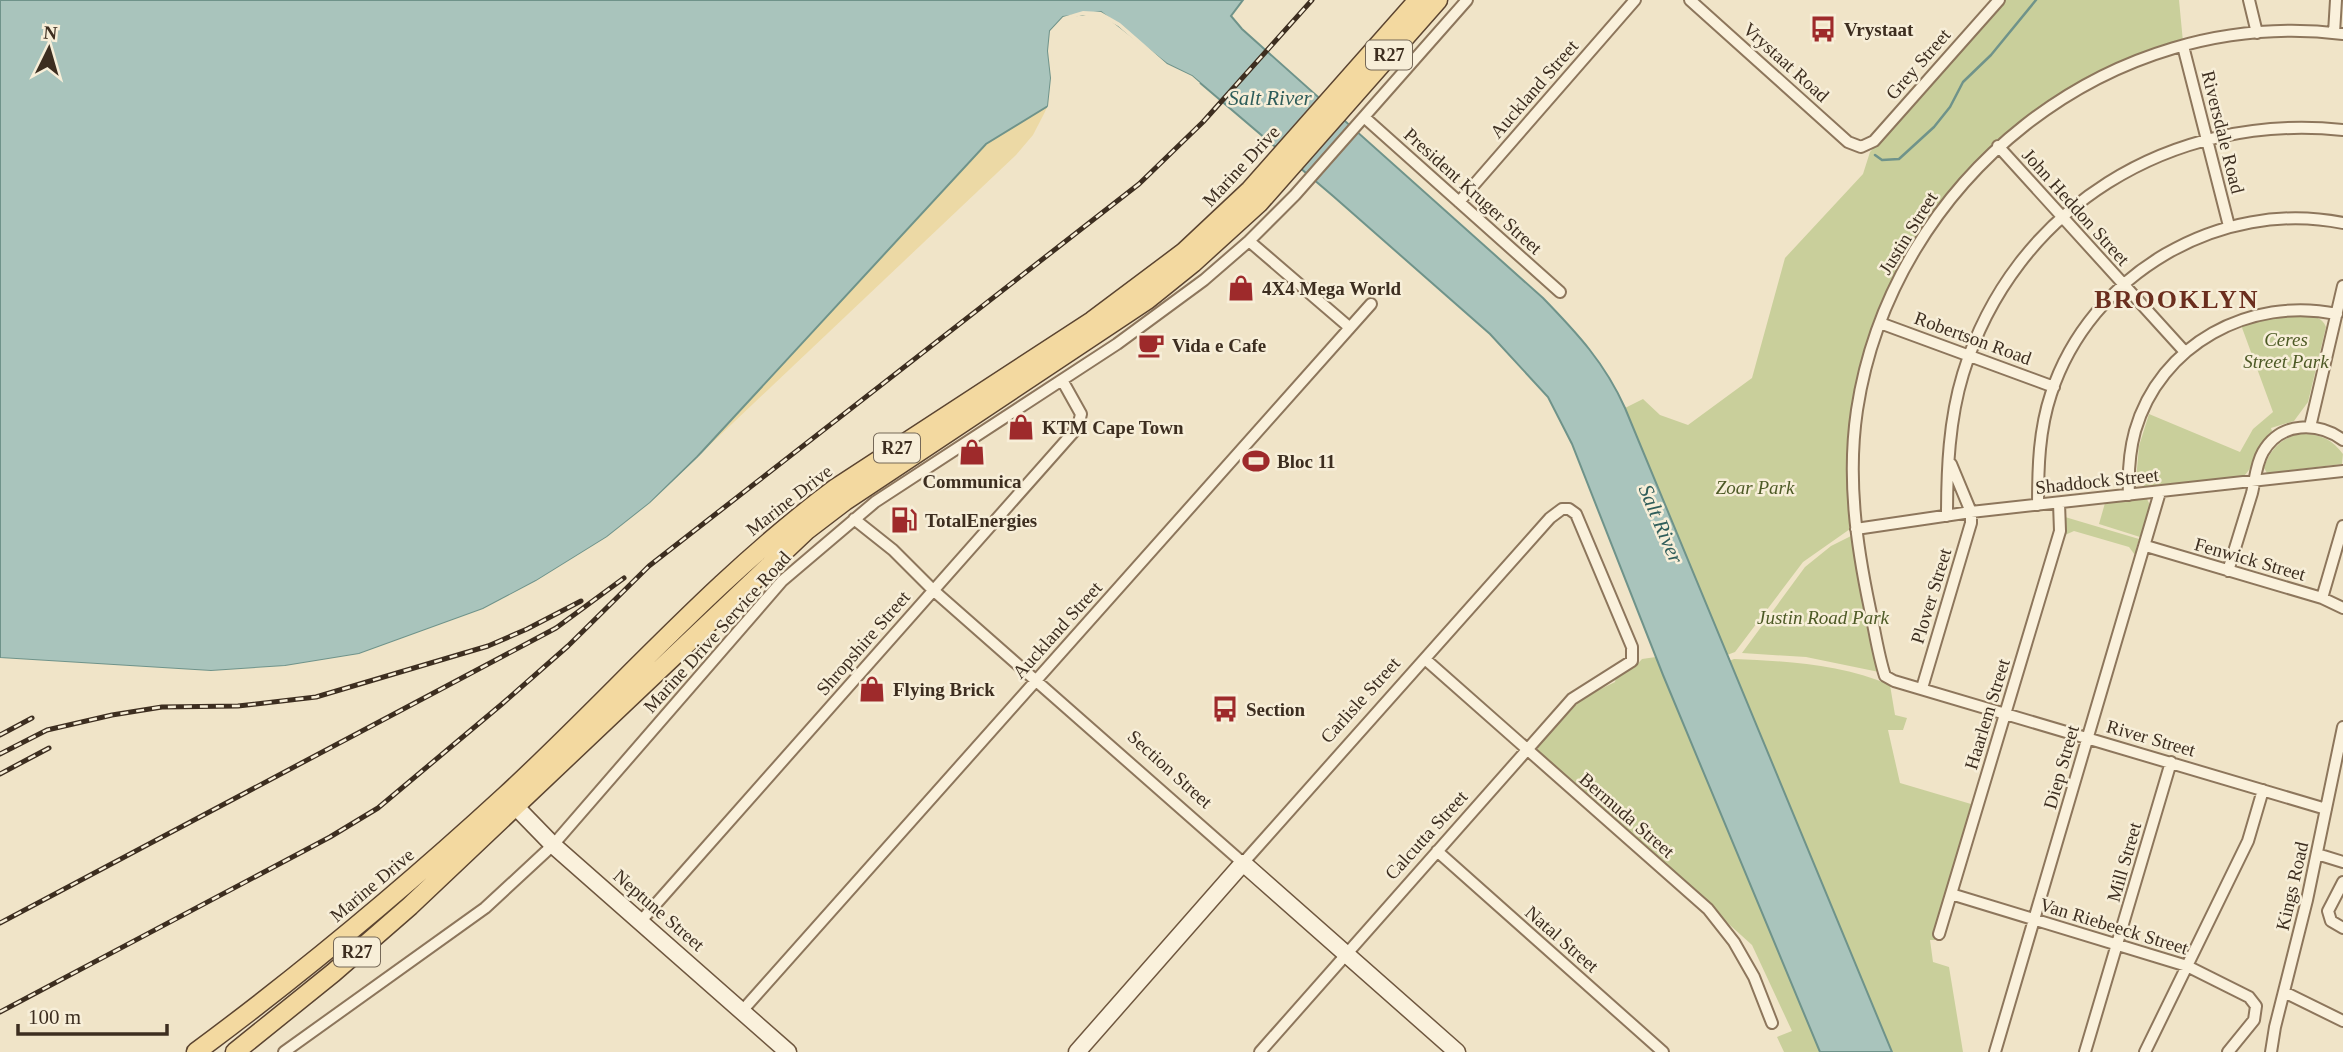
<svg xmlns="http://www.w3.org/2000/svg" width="2343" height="1052" font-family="Georgia,serif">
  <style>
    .green { fill: #c9cf9b }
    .sand { fill: #ecd9a5 }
    .water { fill: #a9c4bc; stroke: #6f938a; stroke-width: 2 }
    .pier { fill: #f0e4c8 }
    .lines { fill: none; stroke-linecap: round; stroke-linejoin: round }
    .stream { stroke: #6f938a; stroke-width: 2.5 }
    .street-casing { stroke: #8d765c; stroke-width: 14 }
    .secondary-casing { stroke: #6f573f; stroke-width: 19 }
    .primary-casing { stroke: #5b4430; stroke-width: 21 }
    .street { stroke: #faf1dc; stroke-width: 10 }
    .secondary { stroke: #faf1dc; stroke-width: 16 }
    .primary { stroke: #f3d9a0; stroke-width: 18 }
    .rail-casing { stroke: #3d2e20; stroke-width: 5 }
    .rail { stroke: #f7eed8; stroke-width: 2.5; stroke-dasharray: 8; stroke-linecap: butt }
    .labels { text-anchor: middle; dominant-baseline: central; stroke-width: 5; stroke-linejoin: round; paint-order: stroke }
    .shield { fill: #f7eed8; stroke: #756857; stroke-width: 2 }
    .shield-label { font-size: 18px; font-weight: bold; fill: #3d2e20 }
    .poi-label { font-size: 19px; font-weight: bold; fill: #3d2e20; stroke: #f7eed8; text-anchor: start }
    .street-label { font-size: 19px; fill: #3d2e20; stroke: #f7eed8 }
    .park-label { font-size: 19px; font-style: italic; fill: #4d5a26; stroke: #f7eed8 }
    .water-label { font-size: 21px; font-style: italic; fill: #2f5d5a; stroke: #f7eed8 }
    .district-label { font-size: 26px; font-weight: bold; letter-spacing: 2px; fill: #6b2e1e; stroke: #f7eed8 }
  </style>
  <rect width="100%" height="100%" fill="#f0e4c8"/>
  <path class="green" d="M 2005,0 L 2179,0 L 2183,42 C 2020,88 1893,213 1857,381 C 1847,430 1847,479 1850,529 L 1803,562 L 1735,652 L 1727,655 L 1625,408 L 1643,399 L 1660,415 L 1688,425 L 1752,378 L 1785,258 L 1863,174 L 1870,152 Z
    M 2292,316 C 2305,316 2321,313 2326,327 L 2308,402 L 2294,421 L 2271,428 L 2272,431 C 2254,447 2257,463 2244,476 L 2146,487 L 2136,480 L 2139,446 L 2149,414 L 2240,452 L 2253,429 L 2273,412 L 2241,325 L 2264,319 Z
    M 2300,434 C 2319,433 2332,439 2343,454 L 2342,464 L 2267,473 L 2264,468 C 2270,449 2281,438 2300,434 Z
    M 2146,497 L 2150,505 L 2140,537 L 2099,524 L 2105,503 Z
    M 2065,517 L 2139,539 L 2136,549 L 2139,550 L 2134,569 L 2131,568 L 2135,555 L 2129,547 L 2074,531 L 2065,535 L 2059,550 L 2065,524 Z
    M 1851,536 L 1879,672 L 1806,657 L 1742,653 L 1805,567 L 1831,546 Z
    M 1656,657 L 1820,1052 L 1784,1052 L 1777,1037 L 1792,1031 L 1752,945 L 1538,752 L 1538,745 L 1543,735 L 1549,735 L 1582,698 L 1615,682 L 1616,676 L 1634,668 L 1642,659 Z
    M 1734,659 C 1786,661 1841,664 1890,685 L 1895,715 L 1907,718 L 1903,730 L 1888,730 L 1900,783 L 1971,804 L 1935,940 L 1930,940 L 1933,962 L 1949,967 L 1963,1052 L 1892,1052 L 1729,661 Z"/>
  <path class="sand" d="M 1048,106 L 1033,135 L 1016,155 L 697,457 L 986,144 Z"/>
  <path class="water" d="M 0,0 L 1243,0 L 1231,16 L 1242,29 L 1543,298 C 1577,333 1605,363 1625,408 L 1892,1052 L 1820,1052 L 1663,675 L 1572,444 L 1548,397 L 1490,334 L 1333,196 L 1192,76 L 1167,64 L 1101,12 L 1063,17 L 1050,31 L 1048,51 L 1051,78 L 1048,106 L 986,144 L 697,457 L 650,503 L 607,537 L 536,581 L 483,609 L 359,654 L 285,666 L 211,671 L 0,658 Z"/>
  <path class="pier" d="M 1083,11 L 1101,12 L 1120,23 L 1167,64 L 1192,76 L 1200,83 L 1197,86 L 1165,67 L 1118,26 L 1100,16 L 1083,15 L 1065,20 L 1054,33 L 1052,51 L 1055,79 L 1052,108 L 1045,112 L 1048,106 L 1051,78 L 1048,51 L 1050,31 L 1063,17 Z
    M 735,422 L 652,505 L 609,540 L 538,584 L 484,612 L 360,657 L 286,669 L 211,675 L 0,661 L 0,658 L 211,671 L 285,666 L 359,654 L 483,609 L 536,581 L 607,537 L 650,503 Z"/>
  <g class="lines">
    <path class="stream" d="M 1875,155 L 1882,160 L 1899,159 L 1934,127 L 1950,107 L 1963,82 L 1991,55 L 2036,0"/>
    <g class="street-casing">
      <path id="street" d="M 1690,0 L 1848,142 L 1861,147 L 1874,141 L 1999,0
        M 2249,0 L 2257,33
        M 2334,33 L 2336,0
        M 2183,46 L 2229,226
        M 1364,117 L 1560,292
        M 1998,146 L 2185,352
        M 1459,202 L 1635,0
        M 1249,241 L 1349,327
        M 1880,323 L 2054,387
        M 2310,427 L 2343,286
        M 2129,495 C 2128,473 2129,453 2135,431 C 2160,344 2250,296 2337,314
        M 2038,505 C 2038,467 2039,430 2051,394 C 2090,274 2220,198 2343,223
        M 1947,516 C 1947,469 1949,420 1963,374 C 2014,207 2172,112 2343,130
        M 854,519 L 893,550 L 933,590 L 1243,863 L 1550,518 L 1562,509 L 1569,509 L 1576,514 L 1632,647 L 1632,661 L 1572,699 L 1260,1052
        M 1856,529 L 1971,512 L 2343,471
        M 2146,546 L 2322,598 L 2343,608
        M 2228,571 C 2236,545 2244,519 2252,493 C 2255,480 2256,464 2263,452 C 2281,421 2318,422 2343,440
        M 2322,598 L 2343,526
        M 1425,659 L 1708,909 L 1734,942 L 1754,977 L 1772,1023
        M 1922,688 L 1971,523 L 1971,512 L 1951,464
        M 2326,809 L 1894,681 L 1885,676 C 1878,654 1875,632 1870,609 C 1856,543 1847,477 1857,410 C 1892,180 2109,5 2343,34
        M 1437,851 L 1663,1052
        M 2317,854 L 2343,862
        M 2343,882 L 2328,911 L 2331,921 L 2343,928
        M 1951,894 L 2187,966 L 2249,997 L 2256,1006 L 2254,1020 L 2228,1052
        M 640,922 L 1078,427 L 1081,414 L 1062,380
        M 1939,934 L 2060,531 L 2059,503
        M 2284,992 L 2343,1021
        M 742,1011 L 1371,304
        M 284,1052 L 485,908 L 553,845 L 782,581 L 875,502 L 1117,344 L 1204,280 L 1249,241 L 1295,195 L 1467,0
        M 1995,1052 L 2160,492
        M 2085,1052 L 2171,762
        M 2145,1052 L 2248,841 L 2263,790
        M 2271,1052 L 2275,1027 L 2307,900 L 2343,727"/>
    </g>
    <g class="secondary-casing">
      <path id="secondary" d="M 509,796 L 516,807 L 553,845 L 788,1052
        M 1077,1052 L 1243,863 L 1457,1052"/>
    </g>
    <g class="primary-casing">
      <path id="primary" d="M 196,1052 C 304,972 407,886 506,795 C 616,693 715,578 836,488 L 1092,321 L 1184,252 L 1250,190 L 1418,0
        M 235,1052 L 333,973 L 410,906 L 807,530 L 845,501 L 1147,300 L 1193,263 L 1259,203 L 1438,0"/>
    </g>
    <use href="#street" class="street"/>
    <use href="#secondary" class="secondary"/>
    <use href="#primary" class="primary"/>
    <g class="rail-casing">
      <path id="rail" d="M 0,735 L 32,718
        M 0,754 L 47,730 L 112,715 L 162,707 L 238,706 L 316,697 L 488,646 L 527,629 L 581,601
        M 0,774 L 49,748
        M 0,923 L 556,628 L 624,578
        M 0,1012 L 330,837 L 378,808 L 502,704 L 568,646 L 649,566 L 1139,184 L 1203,122 L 1312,0"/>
    </g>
    <use href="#rail" class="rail"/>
  </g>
  <defs>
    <g id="bus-bare" transform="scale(2.1)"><path d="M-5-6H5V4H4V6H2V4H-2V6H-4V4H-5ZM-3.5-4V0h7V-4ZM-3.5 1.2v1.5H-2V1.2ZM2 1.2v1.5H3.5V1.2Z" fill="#9e2a2b" stroke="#f7eed8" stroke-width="2.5" paint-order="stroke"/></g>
    <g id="shop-bare" transform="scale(2.1)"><path d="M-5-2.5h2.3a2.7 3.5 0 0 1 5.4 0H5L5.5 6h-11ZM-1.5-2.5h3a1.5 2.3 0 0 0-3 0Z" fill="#9e2a2b" stroke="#f7eed8" stroke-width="2.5" paint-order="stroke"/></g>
    <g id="cafe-bare" transform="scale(2.1)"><path d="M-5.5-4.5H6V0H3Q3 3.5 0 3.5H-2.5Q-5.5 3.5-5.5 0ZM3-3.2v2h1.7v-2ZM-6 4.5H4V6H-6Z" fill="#9e2a2b" stroke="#f7eed8" stroke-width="2.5" paint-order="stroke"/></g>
    <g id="stadium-bare" transform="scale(2.1)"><path d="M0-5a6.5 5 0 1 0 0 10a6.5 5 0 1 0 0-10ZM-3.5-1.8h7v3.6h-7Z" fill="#9e2a2b" stroke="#f7eed8" stroke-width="2.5" paint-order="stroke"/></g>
    <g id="fuel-bare" transform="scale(2.1)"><path d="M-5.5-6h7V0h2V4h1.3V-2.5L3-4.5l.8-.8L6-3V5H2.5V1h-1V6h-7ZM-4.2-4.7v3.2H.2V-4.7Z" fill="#9e2a2b" stroke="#f7eed8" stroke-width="2.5" paint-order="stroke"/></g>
  </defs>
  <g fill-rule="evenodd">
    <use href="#bus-bare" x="1823" y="29"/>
    <use href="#shop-bare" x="1241" y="288"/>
    <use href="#cafe-bare" x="1151" y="345"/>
    <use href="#shop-bare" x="1021" y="427"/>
    <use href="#shop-bare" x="972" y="452"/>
    <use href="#stadium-bare" x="1256" y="461"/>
    <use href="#fuel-bare" x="904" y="520"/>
    <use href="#shop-bare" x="872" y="689"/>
    <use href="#bus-bare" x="1225" y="709"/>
  </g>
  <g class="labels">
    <g class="shield">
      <rect x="1366" y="40.5" width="46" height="29" rx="5"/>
      <rect x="874" y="433.5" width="46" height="29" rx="5"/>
      <rect x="334" y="937.5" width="46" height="29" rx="5"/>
    </g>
    <g class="shield-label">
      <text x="1389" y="55">R27</text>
      <text x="897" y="448">R27</text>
      <text x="357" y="952">R27</text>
    </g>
    <g class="poi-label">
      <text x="1844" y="29">Vrystaat</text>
      <text x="1262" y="288">4X4 Mega World</text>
      <text x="1172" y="345">Vida e Cafe</text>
      <text x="1042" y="427">KTM Cape Town</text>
      <text x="1277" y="461">Bloc 11</text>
      <text x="972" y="481" text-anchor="middle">Communica</text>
      <text x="925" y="520">TotalEnergies</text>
      <text x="893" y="689">Flying Brick</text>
      <text x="1246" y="709">Section</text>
    </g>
    <g class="street-label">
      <text transform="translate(1786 62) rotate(42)">Vrystaat Road</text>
      <text transform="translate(1918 64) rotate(-49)">Grey Street</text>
      <text transform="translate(1534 89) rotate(-49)">Auckland Street</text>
      <text transform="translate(2223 132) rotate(76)">Riversdale Road</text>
      <text transform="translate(1241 166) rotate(-47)">Marine Drive</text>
      <text transform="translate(1473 191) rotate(42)">President Kruger Street</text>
      <text transform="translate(2076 207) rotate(48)">John Heddon Street</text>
      <text transform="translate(1908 233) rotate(-58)">Justin Street</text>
      <text transform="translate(1973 338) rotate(20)">Robertson Road</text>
      <text transform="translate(2097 481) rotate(-6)">Shaddock Street</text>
      <text transform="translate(789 500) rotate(-38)">Marine Drive</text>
      <text transform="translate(2250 559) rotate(16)">Fenwick Street</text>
      <text transform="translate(1931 596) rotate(-73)">Plover Street</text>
      <text transform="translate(1057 630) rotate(-48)">Auckland Street</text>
      <text transform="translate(717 632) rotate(-48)">Marine Drive Service Road</text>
      <text transform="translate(863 643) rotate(-49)">Shropshire Street</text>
      <text transform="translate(1360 700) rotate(-48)">Carlisle Street</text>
      <text transform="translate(1987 714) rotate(-73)">Haarlem Street</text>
      <text transform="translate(2151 738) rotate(16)">River Street</text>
      <text transform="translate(2061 767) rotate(-74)">Diep Street</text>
      <text transform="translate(1170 769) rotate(42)">Section Street</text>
      <text transform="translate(1627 815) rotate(41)">Bermuda Street</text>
      <text transform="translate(1426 835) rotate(-48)">Calcutta Street</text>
      <text transform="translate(2124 862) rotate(-74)">Mill Street</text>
      <text transform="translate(372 885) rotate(-40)">Marine Drive</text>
      <text transform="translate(2292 886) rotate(-77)">Kings Road</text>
      <text transform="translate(659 910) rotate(41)">Neptune Street</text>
      <text transform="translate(2114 926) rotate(17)">Van Riebeeck Street</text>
      <text transform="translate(1562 939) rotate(41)">Natal Street</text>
    </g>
    <g class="park-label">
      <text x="2286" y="339">Ceres<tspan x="2286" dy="22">Street Park</tspan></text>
      <text x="1755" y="487">Zoar Park</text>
      <text x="1823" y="617">Justin Road Park</text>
    </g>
    <g class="water-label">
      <text x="1270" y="98">Salt River</text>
      <text transform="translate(1661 524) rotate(67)">Salt River</text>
    </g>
    <g class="district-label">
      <text x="2177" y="299">BROOKLYN</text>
    </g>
  </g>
  <g transform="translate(49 49) rotate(5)" stroke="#f7eed8" stroke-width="5" paint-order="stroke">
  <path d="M0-5L12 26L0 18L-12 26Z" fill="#3d2e20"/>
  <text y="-10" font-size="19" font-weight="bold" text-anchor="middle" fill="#3d2e20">N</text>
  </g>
  <path d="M18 1024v10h149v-10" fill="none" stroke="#3d2e20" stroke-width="3.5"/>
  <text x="28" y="1024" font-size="21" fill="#3d2e20" stroke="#f7eed8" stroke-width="5" paint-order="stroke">100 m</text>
</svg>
